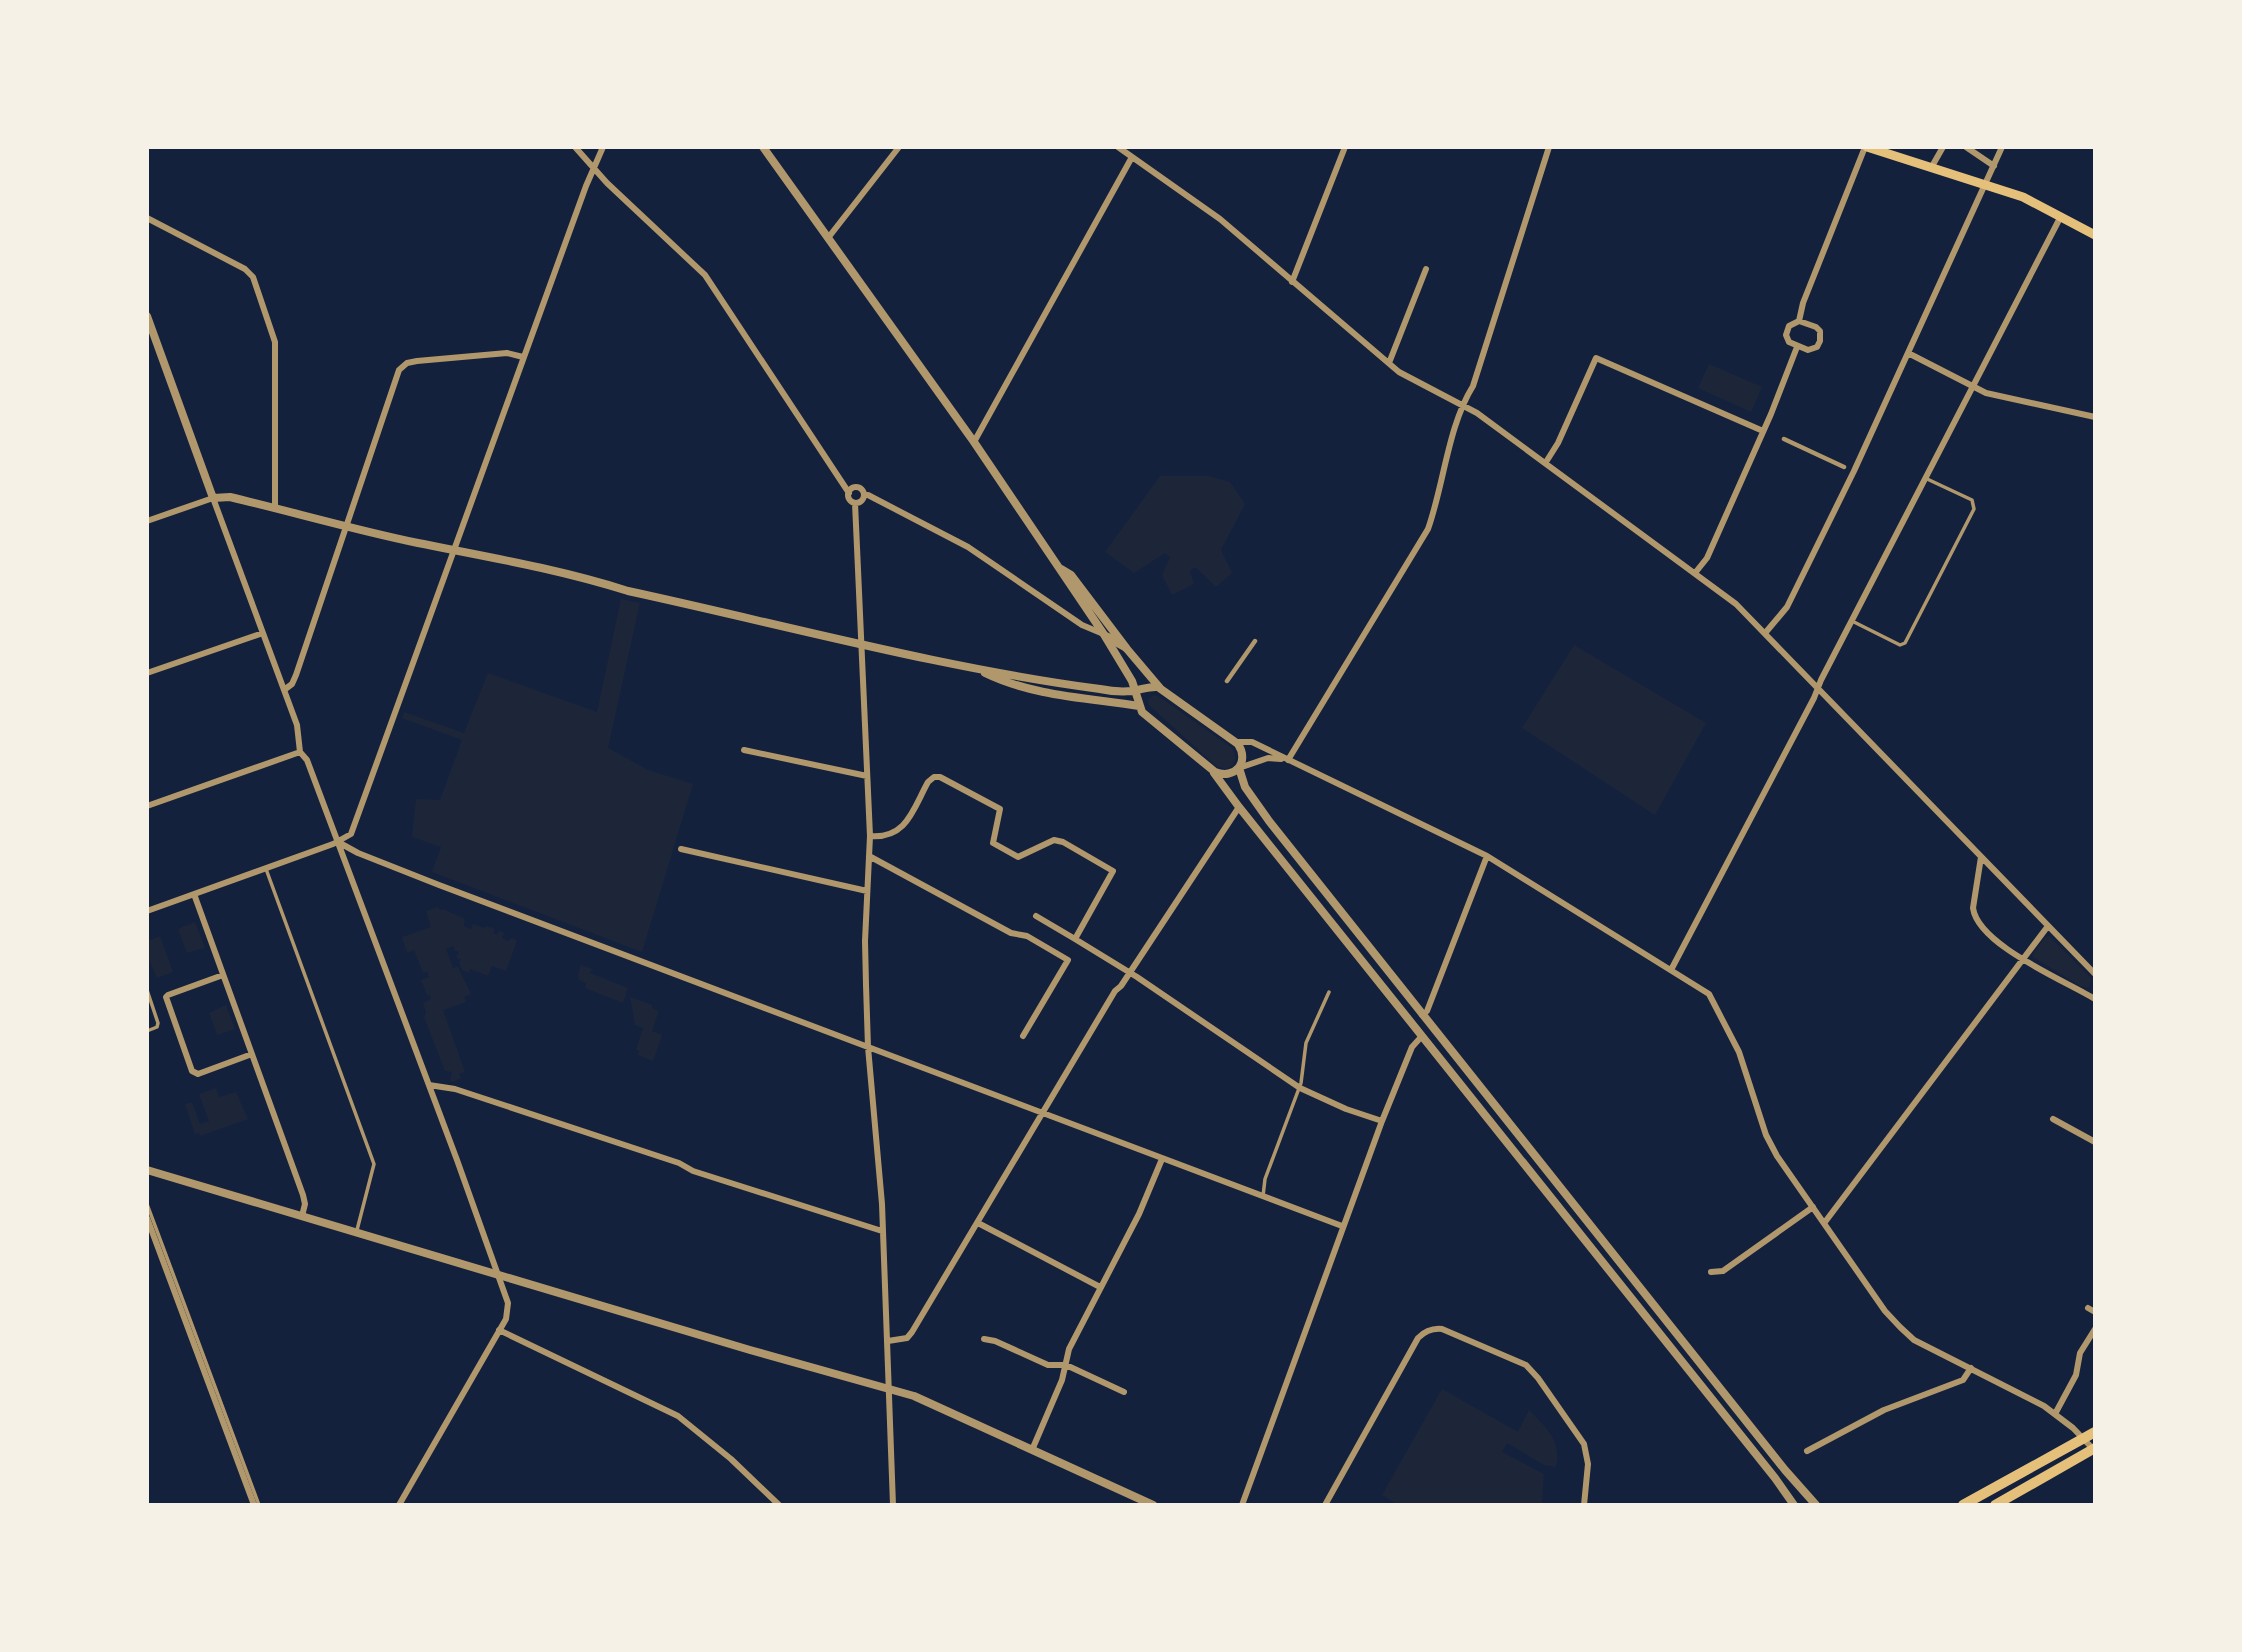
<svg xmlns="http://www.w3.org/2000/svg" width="2242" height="1652" font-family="Roboto,sans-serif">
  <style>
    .green { fill: #1d2539 }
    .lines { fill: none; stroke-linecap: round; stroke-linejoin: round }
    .service { stroke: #b1986c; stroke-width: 3.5 }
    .pedestrian { stroke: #b1986c; stroke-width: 4.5 }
    .minor { stroke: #b1986c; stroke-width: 6 }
    .tertiary { stroke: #b1986c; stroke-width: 8 }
    .secondary { stroke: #e5c07b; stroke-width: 9 }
    .primary { stroke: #e5c07b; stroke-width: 10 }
  </style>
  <rect width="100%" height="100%" fill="#14213d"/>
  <path class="green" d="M 1709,364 L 1762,387 L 1751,412 L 1698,388 Z
    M 1160,476 L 1209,476 L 1230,482 L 1245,504 L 1221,550 L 1232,573 L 1216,587 L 1195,567 L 1190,571 L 1194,584 L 1172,595 L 1162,575 L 1170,557 L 1165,553 L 1134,573 L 1105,552 Z
    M 621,599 L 640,603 L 608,748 L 648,770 L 693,784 L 642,952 L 432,872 L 441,847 L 412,837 L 416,799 L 440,800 L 462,740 L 402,718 L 404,712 L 464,733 L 488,673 L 597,712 Z
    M 1574,645 L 1706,723 L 1655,815 L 1522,728 Z
    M 1153,695 L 1158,696 L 1232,748 L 1236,758 L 1233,765 L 1226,769 L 1216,766 L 1149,705 L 1148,700 Z
    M 438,907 L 440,910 L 443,909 L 465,919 L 464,926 L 471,929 L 473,924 L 484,928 L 486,926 L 495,929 L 493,933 L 497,935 L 499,931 L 504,932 L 502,938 L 508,941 L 512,938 L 517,941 L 506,971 L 492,966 L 488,976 L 470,969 L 469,973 L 462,970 L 459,963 L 461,959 L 458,959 L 456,955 L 459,954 L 458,951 L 455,951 L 453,946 L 446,949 L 453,968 L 458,967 L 471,994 L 464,997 L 466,1002 L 443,1010 L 465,1072 L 459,1074 L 461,1078 L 453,1082 L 450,1081 L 452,1072 L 445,1071 L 424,1017 L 426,1012 L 423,1003 L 431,999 L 430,995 L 427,995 L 421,980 L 429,977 L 427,971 L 423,973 L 414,950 L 407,953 L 402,937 L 431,927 L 426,911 Z
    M 195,922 L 205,948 L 187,953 L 178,929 Z
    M 160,936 L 173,972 L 157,978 L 147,955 L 147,941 Z
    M 2049,936 L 2091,978 L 2089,988 L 2080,986 L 2033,957 L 2033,954 L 2045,937 Z
    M 581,965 L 592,969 L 590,973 L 628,988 L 623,1003 L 585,988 L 586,983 L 579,980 L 578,974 Z
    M 630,997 L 652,1005 L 652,1008 L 659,1011 L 652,1031 L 662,1035 L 653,1061 L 638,1055 L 639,1051 L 636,1050 L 643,1028 L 635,1025 Z
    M 226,1005 L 235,1029 L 217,1035 L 209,1013 Z
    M 216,1088 L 219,1097 L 236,1092 L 248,1119 L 200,1136 L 199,1133 L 195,1134 L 185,1104 L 192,1102 L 200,1124 L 209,1121 L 199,1094 Z
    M 1442,1389 L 1518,1432 L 1529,1410 C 1546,1428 1562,1440 1556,1467 L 1544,1465 L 1507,1443 L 1502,1452 L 1544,1474 L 1542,1505 L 1398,1505 L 1382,1495 Z"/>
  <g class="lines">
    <path class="service" d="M 1852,621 L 1900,645 L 1905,643 L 1974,509 L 1972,500 L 1925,478
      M 266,869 L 374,1164 L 357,1230
      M 147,990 L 158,1023 L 157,1027 L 147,1031
      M 1263,1196 L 1265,1179 L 1301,1083 L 1306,1043 L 1329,992
      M 147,1204 L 259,1505"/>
    <path class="pedestrian" d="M 1784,439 L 1844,467
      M 1227,681 L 1255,641"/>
    <path class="minor" d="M 575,147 L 607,183 L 705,275 L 849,493
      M 1118,147 L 1220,219 L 1399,372 L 1477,413 L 1736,604 L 2095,974
      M 1966,147 L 1994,166
      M 1931,168 L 1943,147
      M 147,218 L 245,269 L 253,277 L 275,342 L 275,508
      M 828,238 L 899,147
      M 1292,282 L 1345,147
      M 1799,321 L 1803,303 L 1865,147
      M 1799,321 L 1816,327 L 1820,331 L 1820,341 L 1817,347 L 1808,350 L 1789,342 L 1786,335 L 1789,326 Z
      M 1910,354 L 1986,393 L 2095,417
      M 1389,363 L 1426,269
      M 974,442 L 1132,157
      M 1546,462 L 1558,443 L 1596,358 L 1763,431
      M848 495a8 8 0 1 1 16 0a8 8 0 1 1-16 0Z
      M 864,495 L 868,495 L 968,547 L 1082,625 L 1113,638 L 1117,644 L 1126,649
      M 855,503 L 870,836 L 865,941 L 866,985 L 868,1047 L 882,1204 L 893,1505
      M 147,521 L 213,498 L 297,725 L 300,752 L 307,760 L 457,1160 L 508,1303 L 506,1319 L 399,1505
      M 1695,573 L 1707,558 L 1771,414 L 1797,347
      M 1766,632 L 1787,607 L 1854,471 L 2002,147
      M 147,673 L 263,633
      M 284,690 L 292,684 L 296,675 L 399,370 L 407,363 L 417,361 L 507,353 L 523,357
      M 1236,742 L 1252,742 L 1487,856 L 1709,994 L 1739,1052 L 1766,1135 L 1777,1156 L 1885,1311 L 1900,1327 L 1914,1340 L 2044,1406 L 2073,1428 L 2095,1451
      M 744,750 L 867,776
      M 1288,760 L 1428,529 C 1444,484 1448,426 1473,386 L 1549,147
      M 1239,768 L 1268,758 L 1281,759
      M 147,806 L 300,752
      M 870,836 C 907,839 913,809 928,782 L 934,777 L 940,777 L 1000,809 L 993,843 L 1018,857 L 1054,840 L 1063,842 L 1113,871 L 1075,939 L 1036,916
      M 338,842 L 358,853 L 439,885 L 1342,1226
      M 681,849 L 867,891
      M 869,856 L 1011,933 L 1027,936 L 1068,960 L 1023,1036
      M 1981,857 L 1973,908 C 1978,945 2064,980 2095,999
      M 194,894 L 303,1195 L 305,1204 L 302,1216
      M 147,911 L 333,844 L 351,834 L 586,186 L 603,147
      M 1075,939 L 1137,977 L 1300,1088 L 1346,1109 L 1382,1121
      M 1671,970 L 1814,698 L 1821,680 L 2061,216
      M 223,975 L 168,995 L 166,997 L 192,1071 L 198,1074 L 252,1054
      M 1422,1015 L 1427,1011 L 1487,856
      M 429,1085 L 455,1089 L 679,1163 L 693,1171 L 882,1231
      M 2053,1119 L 2095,1142
      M 147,1218 L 254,1505
      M 1825,1222 L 2048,926
      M 978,1223 L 1100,1287
      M 1711,1272 L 1723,1271 L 1813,1207
      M 2088,1308 L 2095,1312
      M 499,1330 L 678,1416 L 731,1459 L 779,1505
      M 984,1339 L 995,1341 L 1048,1365 L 1066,1365 L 1124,1392
      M 888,1341 L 907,1338 L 912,1332 L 1115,991 L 1121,986 L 1239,807
      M 2055,1414 L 2076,1375 L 2080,1353 L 2095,1329
      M 1032,1450 L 1062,1380 L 1069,1349 L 1139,1214 L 1162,1159
      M 1807,1451 L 1884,1410 L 1963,1380 L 1971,1368
      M 1242,1505 L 1382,1121 L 1412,1047 L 1422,1036
      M 1325,1505 L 1418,1338 C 1425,1331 1432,1328 1442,1329 L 1526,1365 L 1538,1378 L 1584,1444 L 1588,1464 L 1584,1505"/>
    <path class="tertiary" d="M 147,316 L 213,498 L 230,497 C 293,512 355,530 418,543 C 488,557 559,569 628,591 C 785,625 941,668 1100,689 C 1110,691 1122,692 1132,691 C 1141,690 1149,686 1158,687 L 1238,744 C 1250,762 1235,780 1215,772 L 1142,712 L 1132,681 L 1103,633 L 974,442 L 763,147
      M 1061,569 L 1071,575 L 1127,649 L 1160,688
      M 985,673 C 1032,696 1088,698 1139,706
      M 1239,768 L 1245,787 L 1269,821 L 1785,1470 L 1816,1505
      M 1214,773 L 1239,807 L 1775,1478 L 1794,1505
      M 147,1170 L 750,1350 L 914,1396 L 1153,1505"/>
    <path class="secondary" d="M 1867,147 L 2023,197 L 2095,235"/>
    <path class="primary" d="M 1963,1505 L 2095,1432
      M 1995,1505 L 2095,1448"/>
  </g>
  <rect width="2242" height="1652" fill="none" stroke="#f6f1e7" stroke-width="298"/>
</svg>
